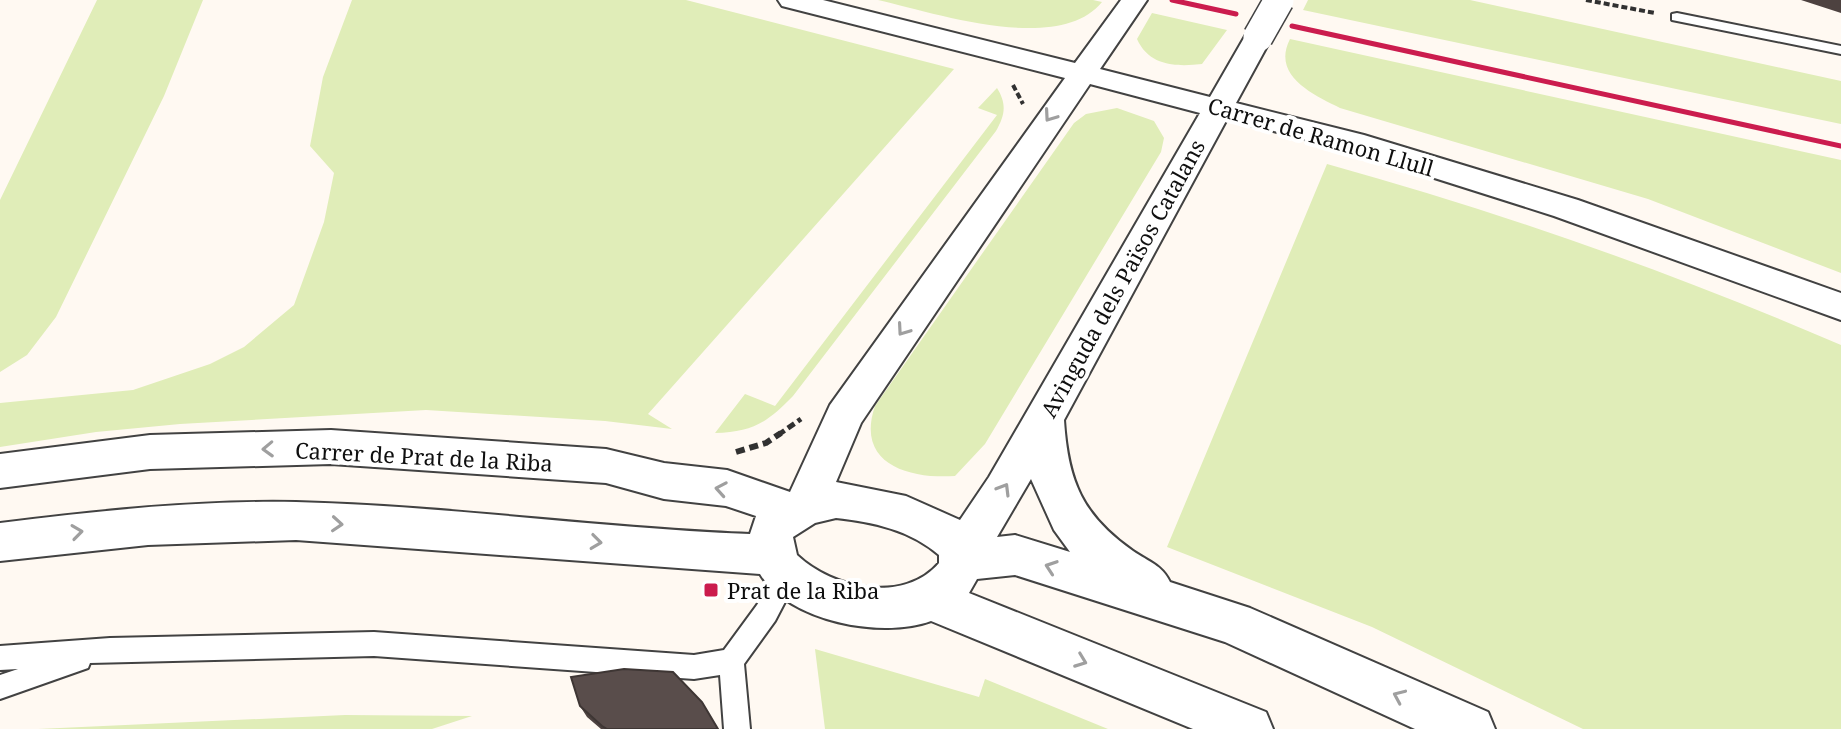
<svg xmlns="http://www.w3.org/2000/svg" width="1841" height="729" font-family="'Noto Serif',serif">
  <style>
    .green { fill: #e0edb8 }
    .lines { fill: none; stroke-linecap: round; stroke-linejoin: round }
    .lane-casing { stroke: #424242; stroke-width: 4 }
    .street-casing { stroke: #424242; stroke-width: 4 }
    .path-far2 { stroke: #313131; stroke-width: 4; stroke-dasharray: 6 3; stroke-linecap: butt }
    .path-far1 { stroke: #313131; stroke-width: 5; stroke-dasharray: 8 4; stroke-linecap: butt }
    .path { stroke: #313131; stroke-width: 6; stroke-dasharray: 9 5; stroke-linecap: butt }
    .lane { fill: #fff; fill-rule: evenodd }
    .street { fill: #fff; fill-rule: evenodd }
    .rail { stroke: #cb1c4e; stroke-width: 5 }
    .street-bridge-casing { stroke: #424242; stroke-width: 32; stroke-linecap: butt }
    .street-bridge { stroke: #fff; stroke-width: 29 }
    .wall { fill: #4d4240 }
    .building { fill: #594d4b; stroke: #3e3634; stroke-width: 2 }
    .oneway { stroke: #9f9f9f }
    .poi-dot { fill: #cb1c4e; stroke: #fff; stroke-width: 3 }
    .labels { text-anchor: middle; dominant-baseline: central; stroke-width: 8; stroke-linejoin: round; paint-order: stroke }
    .street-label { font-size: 22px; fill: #0f0f0f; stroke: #fff }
    .poi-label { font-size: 22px; fill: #0f0f0f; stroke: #fff; text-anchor: start }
  </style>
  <rect width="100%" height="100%" fill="#fff9f2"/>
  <path class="green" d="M 97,0 L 203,0 L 164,96 L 56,317 L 27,355 L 0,372 L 0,200 Z
    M 352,0 L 686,0 L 954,69 L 648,414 L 672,429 L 605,421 L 426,410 L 180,424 L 96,432 L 0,447 L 0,403 L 133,390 L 210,364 L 244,347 L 294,305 L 324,222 L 334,173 L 310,146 L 323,77 Z
    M 878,0 L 1093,0 L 1102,2 C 1059,55 935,13 878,0 Z
    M 1308,0 L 1470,0 L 1841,81 L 1841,124 L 1303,10 Z
    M 1152,13 L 1227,30 L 1202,64 C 1176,67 1149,66 1137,39 Z
    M 1290,39 L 1841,160 L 1841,273 L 1648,199 L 1340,108 C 1314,95 1271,76 1290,39 Z
    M 997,88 C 1007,104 1005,115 996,131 L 793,396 C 767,423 752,432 715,433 L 745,394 L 775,406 L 997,115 L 978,108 Z
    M 1117,108 L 1154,121 L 1164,138 L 1161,152 L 985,444 L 955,476 C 909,479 855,464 875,406 L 1074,123 L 1086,114 Z
    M 1327,164 C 1501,212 1674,273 1841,345 L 1841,729 L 1583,729 L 1372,627 L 1167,547 Z
    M 815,649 L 979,697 L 985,679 L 1108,729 L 825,729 Z
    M 345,715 L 472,716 L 432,729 L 38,729 Z"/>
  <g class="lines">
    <g class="lane-casing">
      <path id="lane" d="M 1677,13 L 1841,46 L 1841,54 L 1672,20 L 1672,14 Z
        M 787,564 L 795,568 L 799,575 L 775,621 L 744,664 L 750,729 L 724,729 L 720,675 L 694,679 L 374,656 L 90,663 L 88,668 L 0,699 L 0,675 L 18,669 L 0,670 L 0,646 L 110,638 L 374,632 L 694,655 L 724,650 L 757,605 L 779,568 Z"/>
    </g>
    <g class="street-casing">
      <path id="street" d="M 778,0 L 823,0 L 1075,63 L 1121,0 L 1147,0 L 1100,69 L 1210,97 L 1248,31 L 1258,29 L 1268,31 L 1272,37 L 1236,103 L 1364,135 L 1578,200 L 1841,293 L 1841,320 L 1554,216 L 1343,149 L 1227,119 L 1064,420 C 1068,481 1082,515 1133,551 C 1149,562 1162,565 1170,582 L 1250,608 L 1488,712 L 1495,729 L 1415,729 L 1225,642 L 1015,575 L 977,579 L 969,593 L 1266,712 L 1273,729 L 1193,729 L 931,621 C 882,639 789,622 760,574 L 296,540 L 148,545 L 0,561 L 0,523 C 98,511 197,500 296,502 C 448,506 599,528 750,534 L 756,516 L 726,506 L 664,499 L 606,483 L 331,464 L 150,469 L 0,488 L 0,454 L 150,435 L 331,430 L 606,449 L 664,463 L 727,470 L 790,492 L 830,405 L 1065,78 L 782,6 ZM 1090,84 L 1200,113 L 989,477 L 960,520 L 906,496 L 836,482 L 861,423 ZM 1031,479 L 1054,530 L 1070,552 L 1015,535 L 997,537 ZM 836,518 C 873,522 910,530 939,555 L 939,563 C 904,604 833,589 797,555 L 793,537 L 815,523 Z"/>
    </g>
    <path class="path-far2" d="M 1586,0 L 1655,13
      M 1013,85 L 1023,104"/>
    <path class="path-far1" d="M 778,435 L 801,419"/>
    <path class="path" d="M 736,452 L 766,443 L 781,433"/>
    <use href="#lane" class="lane"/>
    <use href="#street" class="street"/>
    <path class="rail" d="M 1172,0 L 1236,14
      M 1292,26 L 1841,146"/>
    <g class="street-bridge-casing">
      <path id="street-bridge" d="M 1258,37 L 1279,0"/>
    </g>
    <use href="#street-bridge" class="street-bridge"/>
  </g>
  <path class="wall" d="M 1801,0 L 1841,0 L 1841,13 Z
    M 580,706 L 718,729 L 601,729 L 587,717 Z"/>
  <path class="building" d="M 624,669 L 673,672 L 702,702 L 718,729 L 607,729 L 602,726 L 580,706 L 571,677 Z"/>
  <defs><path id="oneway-chevron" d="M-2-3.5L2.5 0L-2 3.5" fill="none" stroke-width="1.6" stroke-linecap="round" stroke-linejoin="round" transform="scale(2)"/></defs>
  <g class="oneway">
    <use href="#oneway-chevron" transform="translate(1050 116) rotate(125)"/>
    <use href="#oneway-chevron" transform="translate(903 330) rotate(125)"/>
    <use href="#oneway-chevron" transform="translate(268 449) rotate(178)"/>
    <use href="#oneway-chevron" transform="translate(721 489) rotate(-170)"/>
    <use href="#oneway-chevron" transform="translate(1004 489) rotate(-59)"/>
    <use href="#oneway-chevron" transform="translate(337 524) rotate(4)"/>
    <use href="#oneway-chevron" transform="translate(77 532) rotate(-8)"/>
    <use href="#oneway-chevron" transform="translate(596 542) rotate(7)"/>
    <use href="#oneway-chevron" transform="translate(1051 567) rotate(-161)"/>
    <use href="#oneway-chevron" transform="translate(1081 661) rotate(21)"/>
    <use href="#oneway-chevron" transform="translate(1399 696) rotate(-156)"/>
  </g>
  <rect class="poi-dot" x="703" y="582" width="16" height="16" rx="4"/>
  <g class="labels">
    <g class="street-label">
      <text transform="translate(1321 136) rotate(16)">Carrer de Ramon Llull</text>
      <text transform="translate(1122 278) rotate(-61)">Avinguda dels Països Catalans</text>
      <text transform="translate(424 456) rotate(3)">Carrer de Prat de la Riba</text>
    </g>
    <g class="poi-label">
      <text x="727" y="590">Prat de la Riba</text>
    </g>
  </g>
</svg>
